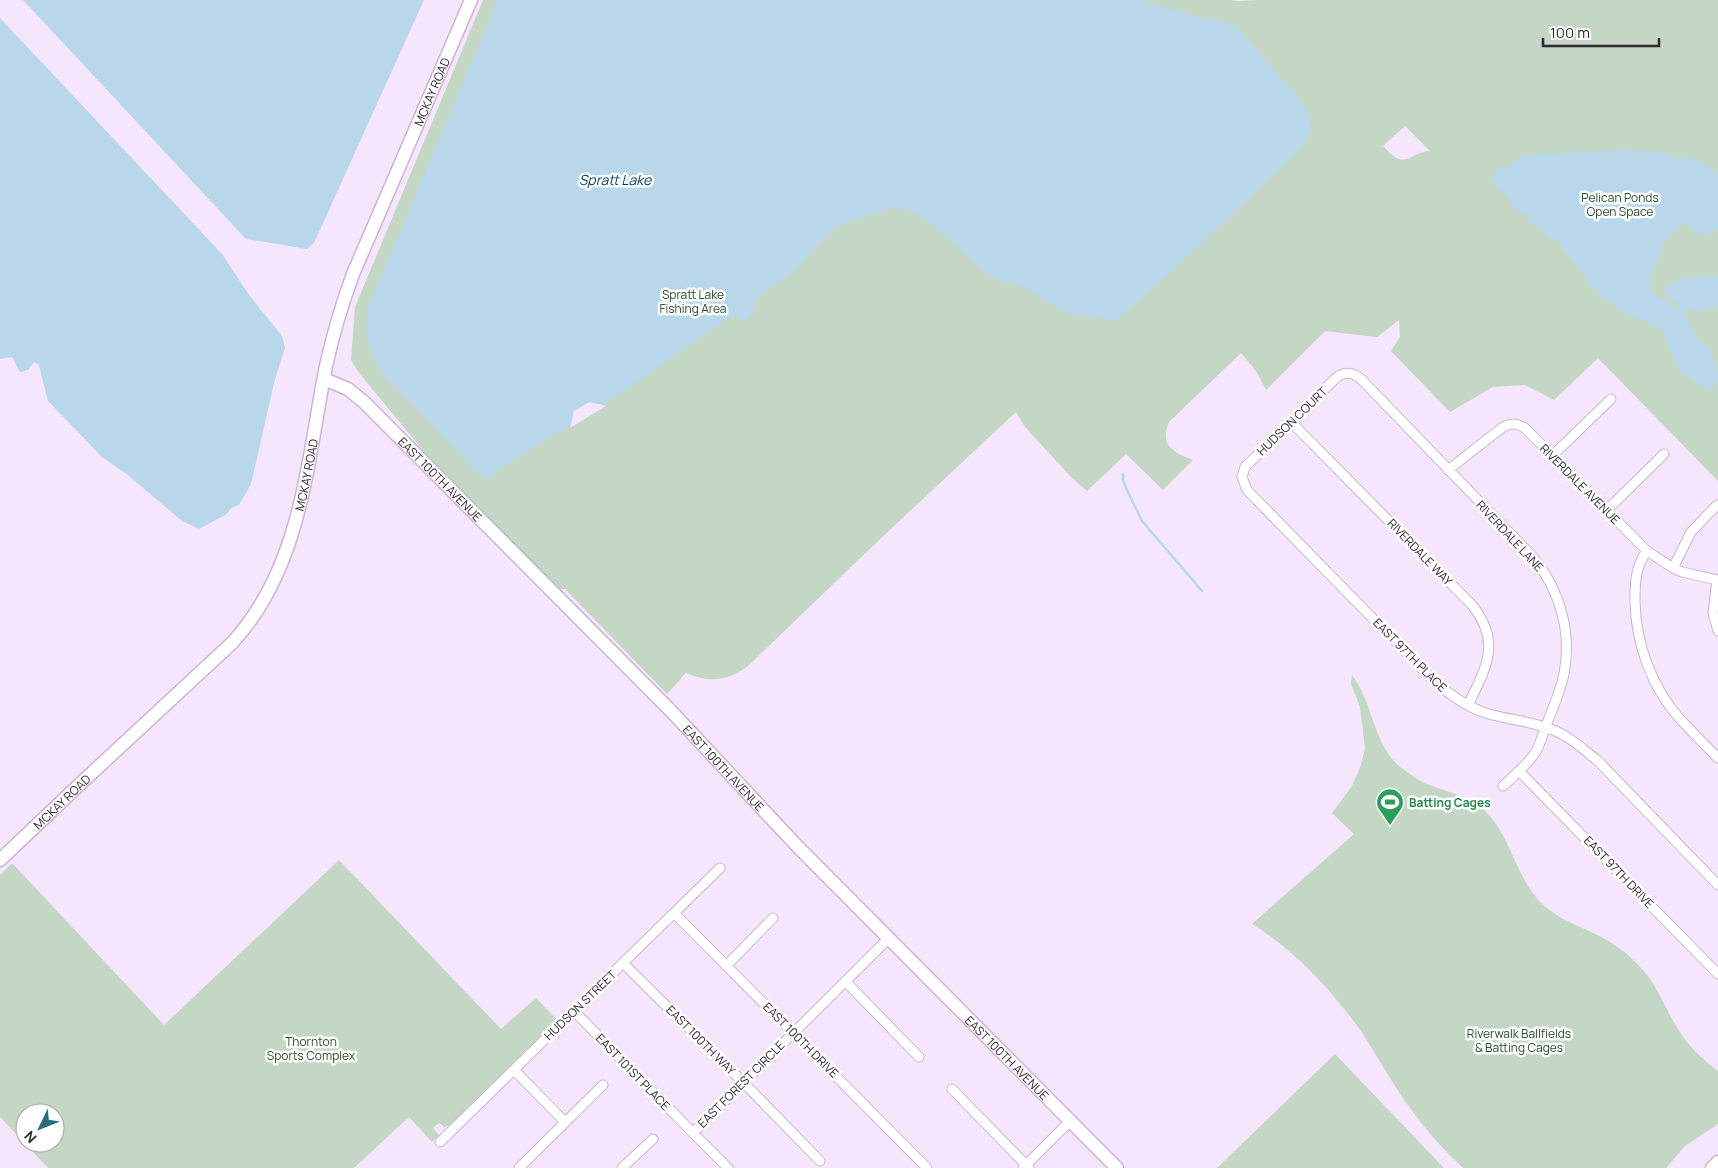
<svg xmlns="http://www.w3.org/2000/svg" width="1718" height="1168" font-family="Manrope,sans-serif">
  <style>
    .green { fill: #c4d6c4; fill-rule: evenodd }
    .water { fill: #b9d7eb }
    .pier { fill: #f5e5fd }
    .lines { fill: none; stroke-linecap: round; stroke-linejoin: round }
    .stream { stroke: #b9d7eb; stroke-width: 2.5 }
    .street-casing { stroke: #cab6d3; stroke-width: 11 }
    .secondary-casing { stroke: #cab6d3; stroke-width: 15 }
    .street { stroke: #fff; stroke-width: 9 }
    .secondary { stroke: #fff; stroke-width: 12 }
    .labels { text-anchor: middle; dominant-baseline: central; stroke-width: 5; stroke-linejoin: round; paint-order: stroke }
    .street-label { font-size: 12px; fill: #2f2732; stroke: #fff }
    .park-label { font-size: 12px; fill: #274d2a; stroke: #fff }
    .leisure-label { font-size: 12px; font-weight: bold; fill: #27864d; stroke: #fff; text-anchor: start }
    .water-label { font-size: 14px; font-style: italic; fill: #033e59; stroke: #fff }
  </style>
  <rect width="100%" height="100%" fill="#f5e5fd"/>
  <path class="green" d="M 483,0 L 1230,0 L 1238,1 L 1257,0 L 1718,0 L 1718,481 L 1598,358 L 1554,400 L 1525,385 L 1493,387 L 1450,412 L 1391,351 L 1400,337 L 1399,320 L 1377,337 L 1325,331 L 1266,390 L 1256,371 L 1241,353 L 1169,422 C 1159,446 1174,453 1193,460 L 1163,490 L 1126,454 L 1087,491 L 1071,477 L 1025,427 L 1016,412 L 878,541 L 748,666 C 728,681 709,683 686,673 L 667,694 L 565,589 L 559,589 L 552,585 L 435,465 L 359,373 L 351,360 L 355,307 ZM 1405,126 L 1430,151 C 1408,152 1407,173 1383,146 Z
    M 1352,675 C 1373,703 1372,740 1398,765 C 1407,772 1416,779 1427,784 C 1449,793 1473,796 1490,816 C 1514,844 1517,884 1547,908 C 1566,924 1590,929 1610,942 C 1622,949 1633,959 1642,969 C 1657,985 1664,1006 1675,1024 C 1685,1043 1701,1058 1718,1071 L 1718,1124 L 1685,1146 L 1666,1168 L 1463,1168 C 1437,1144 1414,1116 1395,1086 C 1384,1069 1374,1051 1363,1034 C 1335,994 1294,949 1252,924 L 1354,834 L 1332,813 L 1352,786 L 1361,765 L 1365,748 L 1360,707 L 1351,684 Z
    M 339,860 L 501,1029 L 536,998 L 557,1020 L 450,1125 L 444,1127 L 439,1123 L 433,1128 L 439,1135 L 432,1142 L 409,1117 L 354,1168 L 48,1168 L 0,1117 L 0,875 L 12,863 L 164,1025 ZM 25,1113 L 55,1113 L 55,1143 L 25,1143 Z
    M 1335,1054 L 1444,1168 L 1217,1168 Z"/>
  <path class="water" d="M 23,0 L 424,0 L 314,243 L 307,249 L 246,239 Z
    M 498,0 L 1140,0 L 1207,19 L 1221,20 L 1236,26 L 1292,90 L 1307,110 L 1311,124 L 1309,135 L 1304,145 L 1213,233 L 1116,321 L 1067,313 L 1023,287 L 1001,281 L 991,277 L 925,219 L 913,212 L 902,209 L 891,209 L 841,224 L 832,230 L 793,272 L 756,299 L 754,305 L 754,312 L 743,321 L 737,317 L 730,317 L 605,404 L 494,472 L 494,477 L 490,479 L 485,478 L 476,471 C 453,447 430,422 407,398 C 396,387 381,375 375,361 C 365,340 364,319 372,298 Z
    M 0,18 L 222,254 L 249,295 L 282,336 L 285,348 L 275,379 L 251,484 L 239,505 L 231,508 L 227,514 L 199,529 L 182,521 L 129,476 L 102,457 L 48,401 L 39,365 L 34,362 L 28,370 L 20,372 L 12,357 L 0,359 Z
    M 1622,150 L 1654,151 L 1663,152 L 1672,158 L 1688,157 L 1702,162 L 1718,174 L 1718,227 L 1707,235 L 1697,233 L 1683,221 C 1677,237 1672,231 1665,240 C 1659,247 1661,253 1658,261 C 1657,264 1654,265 1653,267 C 1652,271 1649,287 1651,290 C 1655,299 1664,298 1670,303 C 1670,303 1674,308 1675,309 L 1679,304 L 1668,297 L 1664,289 C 1688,271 1691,278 1718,276 L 1718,306 L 1699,311 L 1686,310 L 1684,313 C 1686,317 1693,334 1696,337 C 1699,341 1705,343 1708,347 C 1713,353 1718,372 1718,380 L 1716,380 L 1715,385 L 1711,390 L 1707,390 L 1707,387 L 1700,384 L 1696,386 L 1693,379 L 1681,374 L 1677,367 L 1664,332 L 1660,328 L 1623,313 L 1609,300 L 1602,298 L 1599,291 L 1594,290 C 1583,272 1568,259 1558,241 L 1551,239 L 1538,226 L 1534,226 L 1527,223 L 1529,217 L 1526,213 L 1521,214 L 1512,207 L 1510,199 L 1495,186 L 1493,179 L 1496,169 L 1507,168 L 1523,155 Z"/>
  <path class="pier" d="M 589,402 L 606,406 L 570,428 L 574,411 Z"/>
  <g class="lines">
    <path class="stream" d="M 1123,474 L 1123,480 L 1126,488 L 1142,521 L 1202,591"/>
    <g class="street-casing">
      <path id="street" d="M 1291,422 L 1472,605 C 1502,642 1486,668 1468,705
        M 1552,456 L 1611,399
        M 1448,470 L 1503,427 C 1512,423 1516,423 1525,428 L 1647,551 L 1673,568 L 1682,572 L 1718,580
        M 1606,511 L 1664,454
        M 1647,551 C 1635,567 1635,583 1635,602 C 1636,644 1652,688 1680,719 C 1692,732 1705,745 1718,758
        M 1673,568 L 1691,532 L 1717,505
        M 1717,580 L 1713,613 L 1718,631
        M 1519,771 L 1718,974
        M 1503,786 C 1513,777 1524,767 1533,756 C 1541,745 1544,730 1549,718 C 1555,703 1561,689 1564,674 C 1572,632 1560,591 1534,558 L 1361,379 C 1354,373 1345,371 1337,377 L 1245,467 L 1242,477 L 1247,490 L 1434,681 C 1450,695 1468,708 1489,714 C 1510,720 1532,721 1553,730 C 1569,736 1583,749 1597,760 L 1718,885
        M 674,913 L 927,1168
        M 623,963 L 743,1082 L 820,1161
        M 727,965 L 773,918
        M 845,981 L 919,1057
        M 574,1011 L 693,1133
        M 514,1070 L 565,1122
        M 952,1089 L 1029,1168
        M 440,1142 L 720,868
        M 519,1168 L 603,1085
        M 622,1168 L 653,1139
        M 728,1168 L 693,1133 L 889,938
        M 1023,1168 L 1070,1121"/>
    </g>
    <g class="secondary-casing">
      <g id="secondary">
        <path id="s1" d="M 324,379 L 348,389 L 365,403 L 671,711 L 798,847 L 1117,1168"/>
        <path id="s2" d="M 0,860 L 80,784 L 232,643 C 302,567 307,461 326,366 C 333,334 342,304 353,274 L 471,0"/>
        <path d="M 1712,1168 L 1718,1162"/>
      </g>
    </g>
    <use href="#street" class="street"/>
    <use href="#secondary" class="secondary"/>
  </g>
  <defs>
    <g id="stadium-pin" transform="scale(1.4375)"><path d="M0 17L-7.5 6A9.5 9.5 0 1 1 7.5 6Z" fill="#2e9e5b" stroke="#fff"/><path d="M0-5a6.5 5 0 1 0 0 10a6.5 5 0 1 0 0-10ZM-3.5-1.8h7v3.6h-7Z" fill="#fff"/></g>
  </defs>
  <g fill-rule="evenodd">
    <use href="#stadium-pin" x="1390" y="802"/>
  </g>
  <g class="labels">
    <g class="street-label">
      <text stroke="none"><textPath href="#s2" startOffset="909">MCKAY ROAD</textPath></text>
      <text transform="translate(1292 421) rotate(-44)">HUDSON COURT</text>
      <text stroke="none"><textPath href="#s2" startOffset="504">MCKAY ROAD</textPath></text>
      <text stroke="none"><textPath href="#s1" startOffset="155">EAST 100TH AVENUE</textPath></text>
      <text transform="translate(1580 484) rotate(45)">RIVERDALE AVENUE</text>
      <text transform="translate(1510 536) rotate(47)">RIVERDALE LANE</text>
      <text transform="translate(1420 552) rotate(46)">RIVERDALE WAY</text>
      <text transform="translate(1410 655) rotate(45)">EAST 97TH PLACE</text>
      <text stroke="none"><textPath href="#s1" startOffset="560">EAST 100TH AVENUE</textPath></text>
      <text stroke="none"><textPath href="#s2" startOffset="85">MCKAY ROAD</textPath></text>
      <text transform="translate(1619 872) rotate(46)">EAST 97TH DRIVE</text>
      <text transform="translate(580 1005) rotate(-44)">HUDSON STREET</text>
      <text transform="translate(701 1040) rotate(45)">EAST 100TH WAY</text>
      <text transform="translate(801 1040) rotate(45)">EAST 100TH DRIVE</text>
      <text stroke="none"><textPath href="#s1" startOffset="965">EAST 100TH AVENUE</textPath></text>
      <text transform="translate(633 1072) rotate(46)">EAST 101ST PLACE</text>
      <text transform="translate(741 1084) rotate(-45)">EAST FOREST CIRCLE</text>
    </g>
    <g class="park-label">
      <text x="1620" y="197">Pelican Ponds<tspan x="1620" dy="14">Open Space</tspan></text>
      <text x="693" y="294">Spratt Lake<tspan x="693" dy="14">Fishing Area</tspan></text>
      <text x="1519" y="1033">Riverwalk Ballfields<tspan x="1519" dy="14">&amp; Batting Cages</tspan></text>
      <text x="311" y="1041">Thornton<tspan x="311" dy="14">Sports Complex</tspan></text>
    </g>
    <g class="leisure-label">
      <text x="1409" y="802">Batting Cages</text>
    </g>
    <g class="water-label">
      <text x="615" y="179">Spratt Lake</text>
    </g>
  </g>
  <g transform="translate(40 1128) rotate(227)"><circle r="24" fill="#ffffff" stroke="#aca9ad"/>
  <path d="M0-4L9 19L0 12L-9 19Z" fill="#2b6e7f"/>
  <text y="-8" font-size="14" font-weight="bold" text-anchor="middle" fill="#2f2732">N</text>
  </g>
  <path d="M1543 38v8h116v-8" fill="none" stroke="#2f2732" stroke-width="2.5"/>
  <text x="1550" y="38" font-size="15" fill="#2f2732" stroke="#ffffff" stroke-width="4" paint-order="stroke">100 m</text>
</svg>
